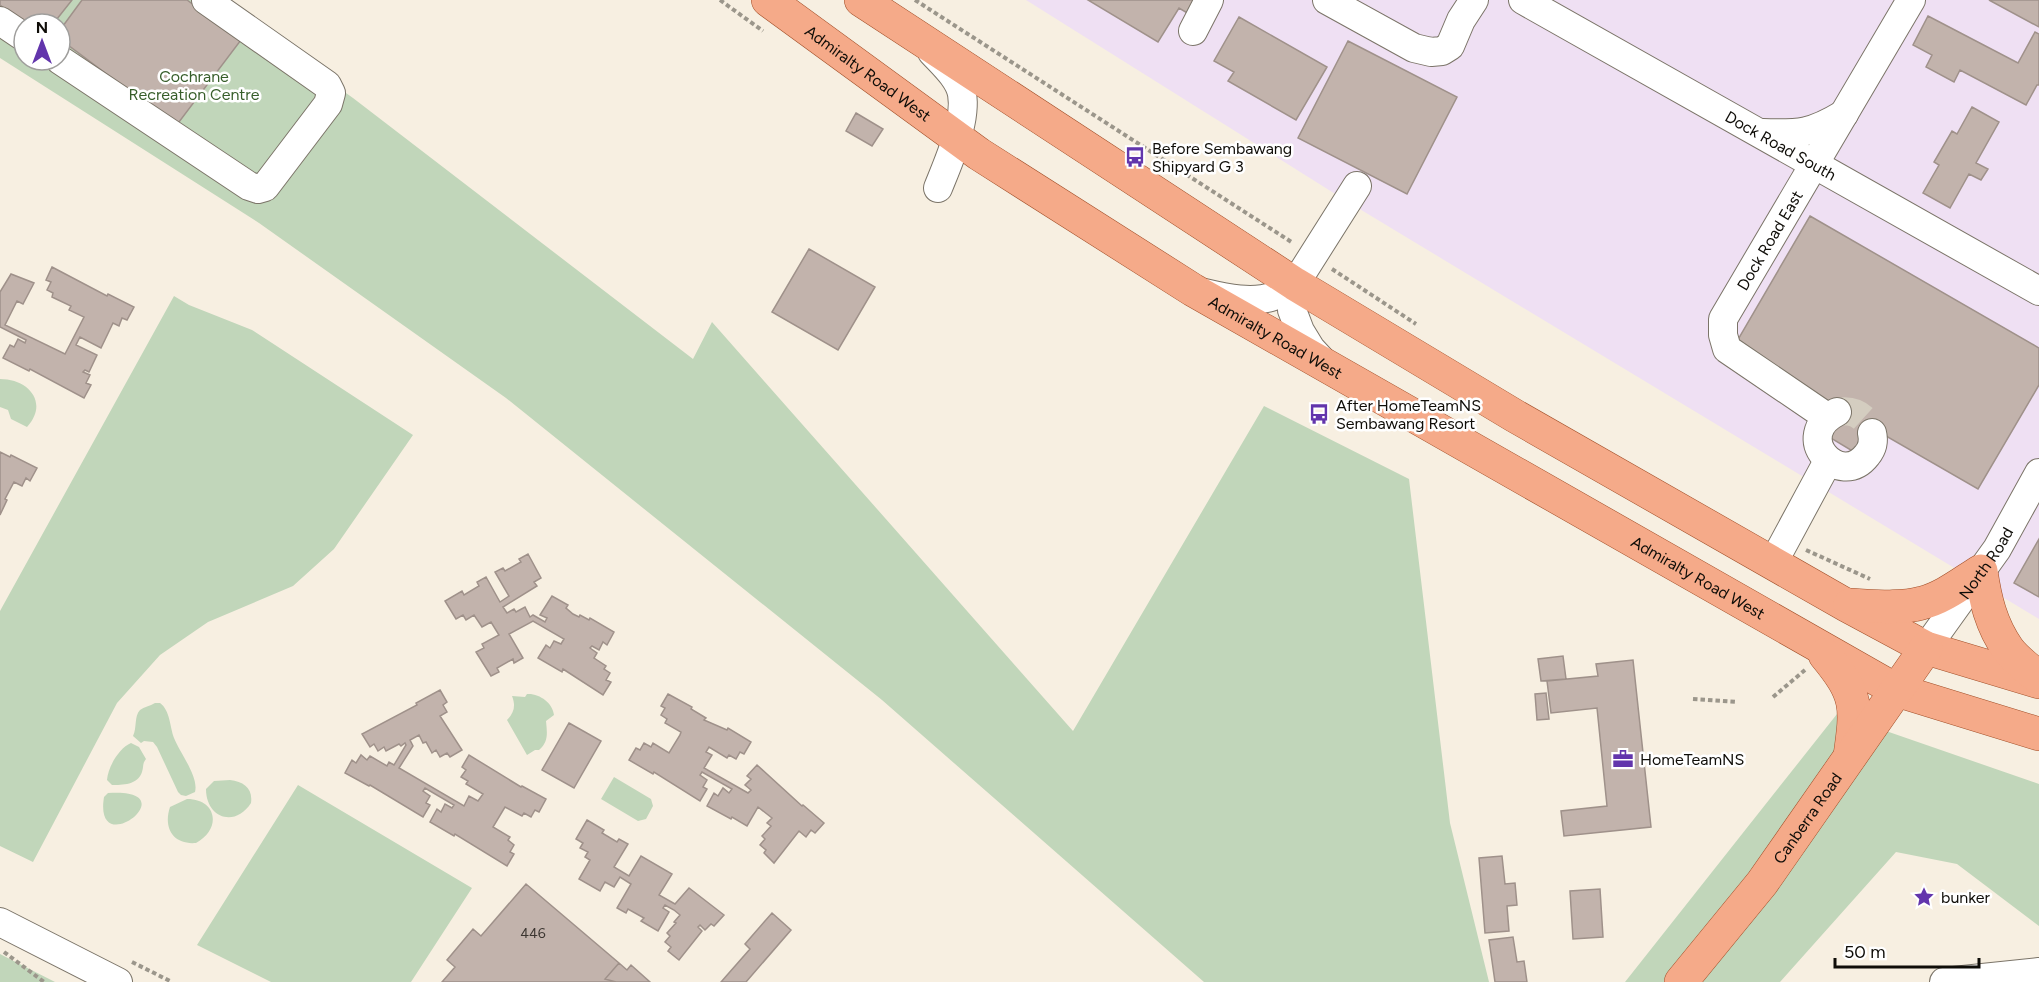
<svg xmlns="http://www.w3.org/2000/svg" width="2039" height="982" font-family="Figtree,sans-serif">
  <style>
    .industrial { fill: #efe0f3 }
    .green { fill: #c1d6ba; fill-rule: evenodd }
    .building { fill: #c2b3ac; stroke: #9f918a; stroke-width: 1.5 }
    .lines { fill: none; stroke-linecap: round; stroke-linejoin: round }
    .minor-tunnel { stroke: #d4cdc0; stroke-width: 28; stroke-dasharray: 28 14; stroke-linecap: butt }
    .minor-casing { stroke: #7b7468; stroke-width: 30 }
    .major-casing { stroke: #a14f29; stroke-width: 34 }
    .path { stroke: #9b968b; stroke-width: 4; stroke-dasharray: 4.5 3; stroke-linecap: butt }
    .minor { stroke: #fff; stroke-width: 28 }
    .major { stroke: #f5aa89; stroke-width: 33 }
    .labels { text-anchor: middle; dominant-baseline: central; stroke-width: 5; stroke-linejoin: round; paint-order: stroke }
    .number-label { font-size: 14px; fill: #3c3631 }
    .street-label { font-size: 16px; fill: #0f0d08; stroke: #fff }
    .park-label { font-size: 16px; fill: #375e2a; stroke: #fff }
    .poi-label { font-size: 16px; fill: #0f0d08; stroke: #fff; text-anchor: start }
  </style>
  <rect width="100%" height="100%" fill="#f7efe1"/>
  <path class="industrial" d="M 1026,0 L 2039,0 L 2039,619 L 1348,202 Z"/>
  <path class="green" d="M 0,0 L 215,0 L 353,98 L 693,359 L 712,322 L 1073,731 L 1264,406 L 1409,479 L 1450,823 L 1489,982 L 1204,982 L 882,700 L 506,398 L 259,223 L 0,58 ZM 24,24 L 60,24 L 60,60 L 24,60 Z
    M 174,296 L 189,305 L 252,330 L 413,435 L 334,549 L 293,586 L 208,622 L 160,655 L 117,703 L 33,862 L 0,846 L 0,611 Z
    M 0,379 C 29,379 49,403 27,427 L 11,419 L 8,410 L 0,407 Z
    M 527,694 C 539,693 553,703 554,715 L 546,721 C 547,732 549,742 539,750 L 535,750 L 527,755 L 507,720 C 514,713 516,706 512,696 L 525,697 Z
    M 155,703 L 160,703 C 170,710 170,727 174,738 C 180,753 199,777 195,792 L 186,796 L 181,795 L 178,792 L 157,747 L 153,742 L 144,741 L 141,743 L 133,736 C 137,728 134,716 140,710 C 144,707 150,706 155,703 Z
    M 1837,714 L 2039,784 L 2039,926 L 1957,864 L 1896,852 L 1780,982 L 1625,982 Z
    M 131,743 L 139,747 L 146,759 C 142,764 144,766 142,772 C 138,785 122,785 112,785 L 107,780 C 108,767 119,748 131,743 Z
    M 614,777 L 651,799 L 653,806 L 646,819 L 638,821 L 601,799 Z
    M 230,780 C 244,782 253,788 251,803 C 235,828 206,818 206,789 L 214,781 Z
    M 298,785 L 472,888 L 411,982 L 271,982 L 197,945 Z
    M 108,793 C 191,787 93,864 104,797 Z
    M 187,799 C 217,799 222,829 196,843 C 173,845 163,828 170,807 Z
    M 0,954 L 55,982 L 0,982 Z"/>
  <path class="building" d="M 0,0 L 72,0 L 53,24 L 26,24 L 0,5 Z
    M 82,0 L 187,0 L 241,40 L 176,126 L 60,39 L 60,30 Z
    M 1088,0 L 1204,0 L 1194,17 L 1179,8 L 1158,42 Z
    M 1989,0 L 2039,0 L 2039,27 Z
    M 1928,16 L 2018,63 L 2035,32 L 2039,34 L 2039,85 L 2037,85 L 2026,105 L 1960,70 L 1954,82 L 1926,67 L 1932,55 L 1913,45 Z
    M 1239,17 L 1327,67 L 1296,120 L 1228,81 L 1234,72 L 1214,61 Z
    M 1348,41 L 1457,97 L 1407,194 L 1298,138 Z
    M 1972,107 L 1999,122 L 1976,163 L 1988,169 L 1981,180 L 1969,174 L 1950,208 L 1923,193 L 1939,165 L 1934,162 L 1952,131 L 1957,134 Z
    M 856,113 L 883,129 L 872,146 L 846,131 Z
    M 1810,216 L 2039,348 L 2039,385 L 1978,489 L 1874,429 L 1859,455 L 1824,434 L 1733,348 Z
    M 809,249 L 875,287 L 838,350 L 772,312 Z
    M 52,267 L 107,296 L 108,294 L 134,307 L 127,320 L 122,318 L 119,326 L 113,323 L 101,348 L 80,337 L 76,345 L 97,355 L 89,372 L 85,370 L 83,372 L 90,375 L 86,383 L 91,385 L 84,398 L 30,369 L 29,371 L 3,358 L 10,345 L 14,347 L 18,339 L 25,343 L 26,340 L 0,327 L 0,292 L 11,274 L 34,283 L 23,304 L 17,301 L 5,325 L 65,354 L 84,317 L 69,310 L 71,306 L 52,297 L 53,293 L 47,290 L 51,282 L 46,280 Z
    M 0,452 L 10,457 L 11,455 L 37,468 L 30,481 L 26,478 L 22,486 L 14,482 L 5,499 L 7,500 L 0,515 Z
    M 2039,539 L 2039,597 L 2014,583 Z
    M 528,554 L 541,578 L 534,582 L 537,586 L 503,607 L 507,613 L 514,609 L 516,612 L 525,607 L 530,617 L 533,615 L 545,622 L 547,618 L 540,615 L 552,596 L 568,605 L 566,608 L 573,614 L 579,617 L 580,615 L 589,620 L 590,618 L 614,632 L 607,645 L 603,642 L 599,650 L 592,646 L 590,648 L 597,653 L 594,658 L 606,666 L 604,669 L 610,673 L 606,680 L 611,682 L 603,695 L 563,669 L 562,672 L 538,658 L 546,645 L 550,648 L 554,641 L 561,644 L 564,639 L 533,621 L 509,634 L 523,658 L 514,663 L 513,659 L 497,668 L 499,672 L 491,676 L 476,652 L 484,648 L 482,644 L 499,635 L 491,622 L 482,627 L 474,615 L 466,620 L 463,615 L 456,619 L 445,601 L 462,591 L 464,595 L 479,586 L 477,582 L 486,577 L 500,602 L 509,596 L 495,572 L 503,568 L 505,571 L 521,562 L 519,559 Z
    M 1563,656 L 1566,679 L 1541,681 L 1538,659 Z
    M 1633,660 L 1651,827 L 1564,836 L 1561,811 L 1607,806 L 1597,708 L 1551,713 L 1547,681 L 1598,676 L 1596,664 Z
    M 440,690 L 447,702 L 443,705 L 447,712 L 440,716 L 462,750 L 450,757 L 447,753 L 440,757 L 436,750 L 432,753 L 426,742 L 423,743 L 419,735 L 410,740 L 413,746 L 399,768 L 464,806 L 469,796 L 478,801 L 483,794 L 466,784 L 468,781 L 461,777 L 466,770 L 462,767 L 469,755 L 521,787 L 522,786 L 546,799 L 539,812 L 535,810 L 531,817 L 524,813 L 522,816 L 505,807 L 493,827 L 510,837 L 508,840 L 514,845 L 510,852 L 514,854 L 507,866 L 455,834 L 454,836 L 430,822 L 437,809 L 441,812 L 445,804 L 452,808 L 454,805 L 425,788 L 423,791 L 430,796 L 426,803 L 430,805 L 423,817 L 370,785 L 369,786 L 345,773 L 352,760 L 356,763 L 361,755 L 367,760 L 370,756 L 387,766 L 389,762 L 394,765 L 406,745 L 405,743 L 401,746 L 399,744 L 386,751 L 384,747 L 378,751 L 374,744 L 370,747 L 362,734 L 417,705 L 416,703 Z
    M 1546,693 L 1549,719 L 1537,720 L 1535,694 Z
    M 668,694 L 692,707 L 691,709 L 706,718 L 704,720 L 727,730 L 728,728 L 751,742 L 744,754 L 740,752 L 736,759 L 729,755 L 727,758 L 709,747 L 706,752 L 712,755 L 704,768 L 748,793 L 751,790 L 745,785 L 751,779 L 747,776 L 757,765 L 802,806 L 803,805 L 824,823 L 815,833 L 811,830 L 806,837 L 799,831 L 774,863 L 764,853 L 766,850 L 760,845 L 765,839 L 762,836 L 771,826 L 767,823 L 772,818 L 758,807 L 747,826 L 732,817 L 731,819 L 707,806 L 714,793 L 718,796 L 723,788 L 729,793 L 732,789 L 702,772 L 700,775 L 707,780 L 703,787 L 707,789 L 700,801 L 654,772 L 653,774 L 629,760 L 636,748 L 640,750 L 644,743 L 651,747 L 653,743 L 669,753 L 680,735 L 681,732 L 665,723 L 667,719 L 661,715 L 665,708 L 661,706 Z
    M 569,723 L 601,741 L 574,788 L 542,770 Z
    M 587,820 L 604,830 L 602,833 L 617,842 L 619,839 L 628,844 L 614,867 L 629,876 L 641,856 L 672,874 L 659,895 L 675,904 L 689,888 L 724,915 L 714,926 L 711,924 L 705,930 L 700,925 L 698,927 L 702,931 L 679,960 L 668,951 L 671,947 L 665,942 L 670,936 L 667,933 L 676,923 L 674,922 L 680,915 L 674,910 L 665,905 L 663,908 L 669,912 L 658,931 L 641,921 L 644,918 L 628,909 L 626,913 L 617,908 L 631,884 L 620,877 L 614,887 L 605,882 L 600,891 L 579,879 L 590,860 L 585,857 L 588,852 L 580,848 L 583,843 L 576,839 Z
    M 1502,856 L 1505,884 L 1515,883 L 1517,905 L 1507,906 L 1509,931 L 1485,933 L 1479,858 Z
    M 526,884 L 619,963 L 605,979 L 616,982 L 442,982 L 455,967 L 447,960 L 473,929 L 481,936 Z
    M 1600,889 L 1603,937 L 1573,939 L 1570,891 Z
    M 772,913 L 791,930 L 746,982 L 721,982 L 750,949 L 745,944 Z
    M 1513,937 L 1517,962 L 1524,961 L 1527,982 L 1495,982 L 1489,940 Z
    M 619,963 L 627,970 L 631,965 L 650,982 L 616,982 L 605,979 Z"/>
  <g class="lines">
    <path class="minor-tunnel" d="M 1837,412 C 1853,409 1867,416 1872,433"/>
    <g class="minor-casing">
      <g id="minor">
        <path d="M 1327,0 L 1414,48 L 1431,52 L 1442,51 L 1450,46 L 1461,20 L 1474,0"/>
        <path id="s1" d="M 1523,0 L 2039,291"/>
        <path d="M 0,21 L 24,37"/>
        <path d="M 1193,31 L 1209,0"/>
        <path d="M 932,52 C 943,64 959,78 962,94 C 967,121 948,163 938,188"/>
        <path d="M 60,60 L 249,186 L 258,189 L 265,187 L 328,104 L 331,93 L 327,85 L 206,0"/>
        <path d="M 1763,133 C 1800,134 1811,134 1844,114"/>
        <path d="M 1205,293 C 1226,298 1253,304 1274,296 C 1281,293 1288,288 1295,284"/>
        <path d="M 1323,362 L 1311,349 L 1300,331 L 1292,310 L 1295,284 L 1357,186"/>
        <path d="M 1837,412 C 1790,436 1840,490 1867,455 C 1872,449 1874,441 1872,433"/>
        <path id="s2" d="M 1827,417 L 1727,349 L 1723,335 L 1723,319 L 1911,0"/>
        <path d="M 1773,563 L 1828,461"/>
        <path id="s3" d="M 1926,648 L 1997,549 L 2039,473"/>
        <path d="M 0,922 L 118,982"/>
        <path d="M 1944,982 L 2039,972"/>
      </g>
    </g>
    <g class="major-casing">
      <g id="major">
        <path id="s4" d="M 768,0 L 979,154 L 1193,290 L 1896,690 L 2039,734"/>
        <path d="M 861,0 L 1295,284 L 1515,416 L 1846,605 L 1926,648 L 2039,682"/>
        <path d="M 1850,605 C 1873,606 1900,609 1922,603 C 1943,598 1963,582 1981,571 C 1985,599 1991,625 2008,649 C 2016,660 2029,669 2039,678"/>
        <path d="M 1825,655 C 1858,695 1857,706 1850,756"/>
        <path id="s5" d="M 1681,982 L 1762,883 L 1926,648"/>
      </g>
    </g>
    <path class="path" d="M 720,0 L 763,31
      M 915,0 L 1293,243
      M 1332,269 L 1416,324
      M 1806,550 L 1870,579
      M 1773,697 L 1805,670
      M 1693,699 L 1737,702
      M 4,952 L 44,982
      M 132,962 L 172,982"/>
    <use href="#minor" class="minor"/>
    <use href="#major" class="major"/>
  </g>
  <defs>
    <g id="bus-bare" transform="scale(1.62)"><path d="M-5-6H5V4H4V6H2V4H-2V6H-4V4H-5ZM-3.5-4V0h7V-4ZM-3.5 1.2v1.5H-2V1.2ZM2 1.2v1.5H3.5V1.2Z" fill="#6235ac" stroke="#fff" stroke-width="2.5" paint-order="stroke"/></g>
    <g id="office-bare" transform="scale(1.62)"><path d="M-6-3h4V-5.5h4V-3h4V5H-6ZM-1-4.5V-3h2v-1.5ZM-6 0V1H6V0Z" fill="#6235ac" stroke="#fff" stroke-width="2.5" paint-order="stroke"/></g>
    <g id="sight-bare" transform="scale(1.62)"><path d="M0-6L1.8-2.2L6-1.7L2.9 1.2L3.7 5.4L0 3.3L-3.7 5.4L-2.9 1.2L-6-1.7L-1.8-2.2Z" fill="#6235ac" stroke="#fff" stroke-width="2.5" paint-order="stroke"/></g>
  </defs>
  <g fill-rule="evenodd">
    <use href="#bus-bare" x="1135" y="157"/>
    <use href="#bus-bare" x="1319" y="414"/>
    <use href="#office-bare" x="1623" y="759"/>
    <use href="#sight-bare" x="1924" y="897"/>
  </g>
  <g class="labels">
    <g class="number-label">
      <text x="533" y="933">446</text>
    </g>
    <g class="street-label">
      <text stroke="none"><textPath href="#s4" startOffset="124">Admiralty Road West</textPath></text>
      <text stroke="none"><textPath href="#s1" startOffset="296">Dock Road South</textPath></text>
      <text stroke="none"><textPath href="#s2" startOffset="243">Dock Road East</textPath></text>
      <text stroke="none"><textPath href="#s4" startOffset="610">Admiralty Road West</textPath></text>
      <text stroke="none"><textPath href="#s3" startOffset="104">North Road</textPath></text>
      <text stroke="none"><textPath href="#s4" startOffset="1096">Admiralty Road West</textPath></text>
      <text stroke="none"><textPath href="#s5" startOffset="207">Canberra Road</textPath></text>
    </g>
    <g class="park-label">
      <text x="194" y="76">Cochrane<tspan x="194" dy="18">Recreation Centre</tspan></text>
    </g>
    <g class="poi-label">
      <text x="1152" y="148">Before Sembawang<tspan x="1152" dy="18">Shipyard G 3</tspan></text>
      <text x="1336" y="405">After HomeTeamNS<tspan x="1336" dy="18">Sembawang Resort</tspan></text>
      <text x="1640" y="759">HomeTeamNS</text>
      <text x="1941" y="897">bunker</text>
    </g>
  </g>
  <g transform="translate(42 42)"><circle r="28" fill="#ffffff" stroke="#9f9e9c" stroke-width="1.5"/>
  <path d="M0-4.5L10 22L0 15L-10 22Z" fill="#6235ac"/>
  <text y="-9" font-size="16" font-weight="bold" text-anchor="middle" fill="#0f0d08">N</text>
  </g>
  <path d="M1835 958v9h144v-9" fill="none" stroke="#0f0d08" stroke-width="3"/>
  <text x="1844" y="958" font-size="18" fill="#0f0d08" stroke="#ffffff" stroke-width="4.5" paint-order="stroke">50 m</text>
</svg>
